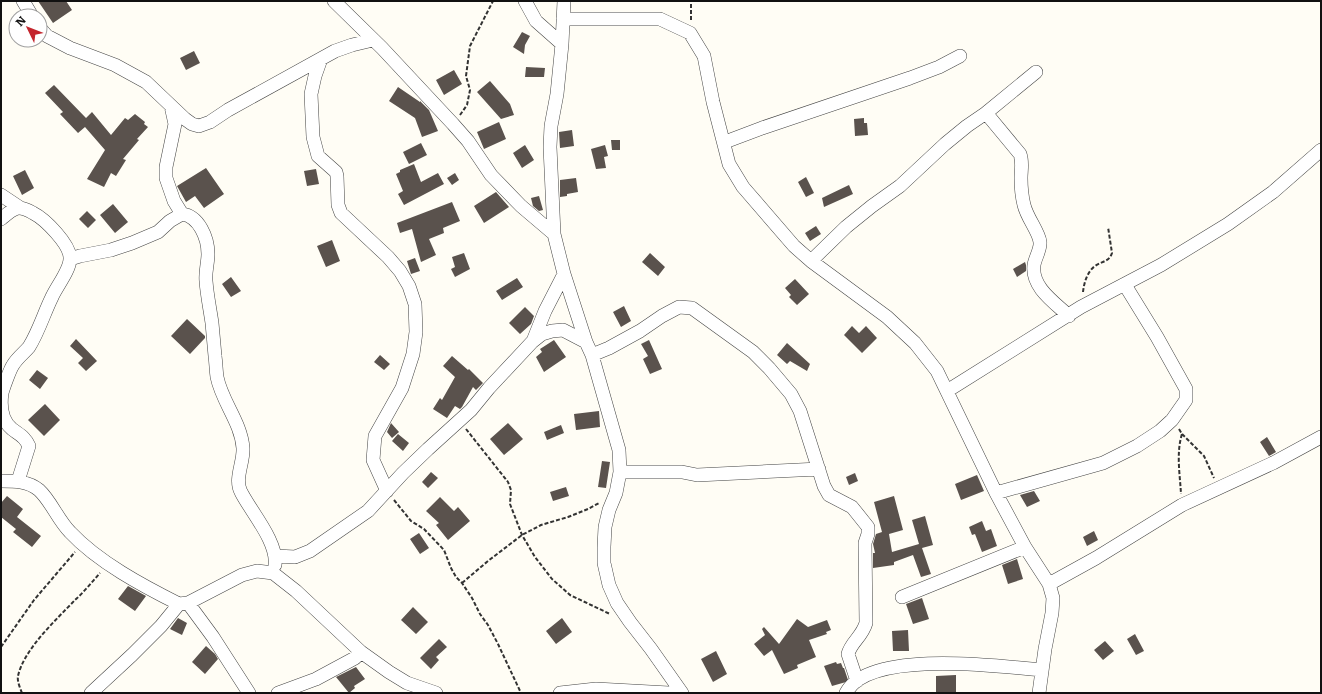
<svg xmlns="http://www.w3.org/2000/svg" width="1322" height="694" font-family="Literata,serif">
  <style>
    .building { fill: #5a524d }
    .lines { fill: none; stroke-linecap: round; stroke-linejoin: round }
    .street-casing { stroke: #444; stroke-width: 14 }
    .path { stroke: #333; stroke-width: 2; stroke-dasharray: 4 2; stroke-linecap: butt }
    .street { stroke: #fff; stroke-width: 13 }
  </style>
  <rect width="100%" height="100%" fill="#fffdf5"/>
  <path class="building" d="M 38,1 L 66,1 L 72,10 L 53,23 Z
    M 522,32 L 530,36 L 525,45 L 524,54 L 513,47 Z
    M 194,51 L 200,63 L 186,70 L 180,58 Z
    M 526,67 L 545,68 L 544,77 L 525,77 Z
    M 454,70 L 462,84 L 444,95 L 436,80 Z
    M 490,81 L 510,104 L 514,115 L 501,119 L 477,92 Z
    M 54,85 L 86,118 L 92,112 L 111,135 L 125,118 L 128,120 L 135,114 L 145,122 L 144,124 L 148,127 L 137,139 L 139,140 L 123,159 L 126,160 L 116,176 L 111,173 L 104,187 L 87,179 L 105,150 L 85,127 L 78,133 L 60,114 L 63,112 L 45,93 Z
    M 398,87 L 420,102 L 420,101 L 429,110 L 438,131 L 422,137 L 415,118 L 389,101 Z
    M 864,118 L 864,123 L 867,123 L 868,135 L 855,136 L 854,119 Z
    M 499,122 L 506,139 L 484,149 L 477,132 Z
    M 572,130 L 574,146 L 560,148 L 559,132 Z
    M 611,140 L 620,140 L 620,150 L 612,150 Z
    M 421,143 L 427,155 L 409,164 L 403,152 Z
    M 525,145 L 534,160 L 522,168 L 513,153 Z
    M 605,145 L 608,156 L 604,157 L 606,168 L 596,169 L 591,149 Z
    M 414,164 L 421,182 L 438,173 L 444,184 L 404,205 L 398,194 L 403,191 L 396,174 L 400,172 L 400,170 Z
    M 206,168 L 224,194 L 204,208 L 195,196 L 186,202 L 177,186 Z
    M 316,169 L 319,184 L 307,186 L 304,171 Z
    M 25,170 L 34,188 L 22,195 L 13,176 Z
    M 455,173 L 459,180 L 452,185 L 447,178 Z
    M 806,177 L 814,193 L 806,197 L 798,182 Z
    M 576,178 L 578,192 L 567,194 L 567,196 L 560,197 L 560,180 Z
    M 849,185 L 853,194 L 824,207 L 822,198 Z
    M 496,192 L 509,207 L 484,223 L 474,206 Z
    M 539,196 L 543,210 L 539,211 L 533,206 L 531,198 Z
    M 452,202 L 460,221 L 443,228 L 444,233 L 429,239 L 436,255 L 421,262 L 412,229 L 400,233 L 397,223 Z
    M 113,204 L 128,222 L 115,233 L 100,215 Z
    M 87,211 L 96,220 L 88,228 L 79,219 Z
    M 816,226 L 821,234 L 810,241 L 805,233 Z
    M 332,240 L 340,261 L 326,267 L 317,246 Z
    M 464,253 L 470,269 L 455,277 L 451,269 L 455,267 L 452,257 Z
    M 650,253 L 665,267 L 658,276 L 642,262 Z
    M 415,258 L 420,271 L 411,274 L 407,261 Z
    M 1025,262 L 1026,265 L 1026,271 L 1017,277 L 1013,269 Z
    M 231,277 L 241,291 L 231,297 L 222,284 Z
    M 517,278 L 523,287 L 502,300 L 496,291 Z
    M 795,279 L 809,294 L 797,305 L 789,297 L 791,295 L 785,288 Z
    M 624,306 L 631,321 L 621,327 L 613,312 Z
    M 525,307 L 534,316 L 531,324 L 520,334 L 509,323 Z
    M 187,319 L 205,336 L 205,338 L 190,354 L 171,336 Z
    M 852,326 L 859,333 L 866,326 L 877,338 L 862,353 L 844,335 Z
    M 76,339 L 97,361 L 86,371 L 78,363 L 83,358 L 70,346 Z
    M 554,340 L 566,357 L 544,372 L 536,357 L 542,352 L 540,349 Z
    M 649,340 L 662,369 L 650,374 L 643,359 L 648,356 L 641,344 Z
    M 787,343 L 810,364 L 807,371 L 790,361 L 787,364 L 777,355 Z
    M 380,355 L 390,364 L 384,370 L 374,362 Z
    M 452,356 L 468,370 L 469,369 L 483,383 L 476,390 L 473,387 L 462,407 L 460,409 L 455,406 L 447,418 L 433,409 L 440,398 L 442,400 L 455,377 L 443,366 Z
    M 37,370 L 48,378 L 40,389 L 29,380 Z
    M 45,404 L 60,420 L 44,436 L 28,420 Z
    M 599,411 L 600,427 L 576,430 L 574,414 Z
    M 391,423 L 399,432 L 392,438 L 387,432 Z
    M 508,423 L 523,439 L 504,455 L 490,439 Z
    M 561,425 L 564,433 L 547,440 L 544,432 Z
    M 398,434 L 409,443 L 403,451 L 392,441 Z
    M 1267,437 L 1276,452 L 1269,456 L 1260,442 Z
    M 602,461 L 610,462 L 606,488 L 598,487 Z
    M 431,472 L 438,478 L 428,488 L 422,482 Z
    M 855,473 L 858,481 L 849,485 L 846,477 Z
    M 977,475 L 984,491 L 961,500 L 955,484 Z
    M 566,487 L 569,496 L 553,501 L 550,492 Z
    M 1034,491 L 1040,501 L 1027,507 L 1020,495 Z
    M 7,496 L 23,509 L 17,517 L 41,536 L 32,547 L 13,532 L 16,529 L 1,517 L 1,503 Z
    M 894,496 L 903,530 L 889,534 L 892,552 L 919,544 L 912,520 L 925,516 L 933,545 L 922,548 L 931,574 L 921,577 L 913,555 L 894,562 L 894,565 L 873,568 L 873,553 L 875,553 L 873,544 L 876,534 L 882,532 L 874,502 Z
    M 440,497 L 454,511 L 458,507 L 470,521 L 448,540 L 436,525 L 439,523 L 426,511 Z
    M 982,521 L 986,531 L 991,529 L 997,546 L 982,552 L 975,534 L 972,535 L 969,527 Z
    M 1094,531 L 1098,540 L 1087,546 L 1083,537 Z
    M 419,533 L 429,548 L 420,554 L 410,539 Z
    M 1017,559 L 1023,579 L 1008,584 L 1002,565 Z
    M 128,586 L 146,596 L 135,611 L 118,599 Z
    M 922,598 L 929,619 L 913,624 L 906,604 Z
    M 413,607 L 428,622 L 416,634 L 401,620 Z
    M 178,618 L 187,623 L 182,635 L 170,629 Z
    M 562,618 L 572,632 L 556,644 L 546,631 Z
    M 797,619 L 808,627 L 827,620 L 831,630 L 826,632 L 827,634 L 809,640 L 816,657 L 797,665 L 798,668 L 784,674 L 772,650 L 764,656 L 754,644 L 765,635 L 762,629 L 764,627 L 779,644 Z
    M 908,630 L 909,651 L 893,651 L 892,631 Z
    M 1135,634 L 1144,651 L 1136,655 L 1127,639 Z
    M 439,639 L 447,647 L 436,657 L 439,660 L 431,669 L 420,658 Z
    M 1105,641 L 1114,651 L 1103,660 L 1094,650 Z
    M 206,646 L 215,654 L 218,659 L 205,674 L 192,662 Z
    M 716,651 L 727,674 L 713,682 L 701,659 Z
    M 836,662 L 837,664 L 841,663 L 843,668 L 844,668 L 848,680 L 846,682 L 832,686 L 824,666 Z
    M 356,667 L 365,679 L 354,686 L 355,688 L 349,693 L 336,677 Z
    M 956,675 L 956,693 L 936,693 L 936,676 Z"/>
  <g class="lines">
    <g class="street-casing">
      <path id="street" d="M 23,1 L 32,16
        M 334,1 L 382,48 L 453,124 L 468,141 L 491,175 L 521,206 L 554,234
        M 525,1 L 536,21 L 562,44
        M 564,1 L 562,44 L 557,94 L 551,126 L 550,147 L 554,234 L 564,274 L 586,342 L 592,355 L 619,450 L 620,472 L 616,493 L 609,510 L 605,527 L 604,547 L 604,563 L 609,585 L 617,603 L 630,622 L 651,649 L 682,693
        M 563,19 L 660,19 L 690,33 L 704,56 L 713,102 L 729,164 L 743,187 L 794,246 L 811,261 L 887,317 L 915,343 L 937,371 L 996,493 L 1025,547 L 1049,584 L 1053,598 L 1052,613 L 1045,649 L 1039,693
        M 40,28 L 47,36 L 70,48 L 115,65 L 146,82 L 185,119 L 192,124 L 199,126 L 210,122 L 228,110 L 335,51 L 352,45 L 373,40
        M 321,59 L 315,76 L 311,94 L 313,137 L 318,156 L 336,172 L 337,176 L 338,205 L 341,213 L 388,257 L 400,271 L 409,286 L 415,304 L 416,332 L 413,354 L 402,388 L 375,436 L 373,460 L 387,491
        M 986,113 L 1020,154 C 1023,162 1021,170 1021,178 C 1021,187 1022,197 1024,205 C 1027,218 1039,232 1040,242 C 1041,249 1035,258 1034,265 C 1031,287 1054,302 1069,316
        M 725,142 L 762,128 L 910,78 L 939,67 L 960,56
        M 1,195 L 19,207
        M 182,214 C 199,216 208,238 208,254 C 208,263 205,272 206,281 C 207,295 210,309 212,323 C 213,334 214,345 215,356 C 216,363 216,370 217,377 C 222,402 241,422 243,448 C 244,462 234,479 241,492 C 251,512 278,542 275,565
        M 1,219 C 14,208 17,204 33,213 C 45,219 71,245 70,259 C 70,270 57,286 52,297 C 44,313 39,331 29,347 C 24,353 17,358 13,365 C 10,369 3,389 2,393 C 0,407 1,420 12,429 C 20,435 25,437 29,446 L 18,481
        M 70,259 L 80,256 L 111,250 L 132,243 L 158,232 L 170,221 L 182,214 L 174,201 L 166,178 L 166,167 L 175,124 L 171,106
        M 811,261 L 846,227 L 872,206 L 900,186 L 945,144 L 967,126 L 986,113 L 1036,72
        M 533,341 L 545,311 L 564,274
        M 592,355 L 609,348 L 640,331 L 662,316 L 679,307 L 692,308 L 753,352 L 769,368 L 791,394 L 800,411 L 824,486 L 829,495 L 852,507 L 868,527 L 868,534 L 865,543 L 866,623 C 862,637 851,642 848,654 L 857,681
        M 947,391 L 1081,307 L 1161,265 L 1228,224 L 1273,192 L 1321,150
        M 620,472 L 682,472 L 697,475 L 819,469
        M 1,481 C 15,481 28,481 39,490 C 51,501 58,520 70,532 C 98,562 143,586 179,604 L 188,603 L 242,575 L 257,571 L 273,573 L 296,591 L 361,652 L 389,672 L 407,683 L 436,693
        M 996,493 L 1103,463 L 1137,446 L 1160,431 L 1172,420 L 1186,400 L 1186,389 L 1157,337 L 1125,285
        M 276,556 L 295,557 L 310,551 L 368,511 L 403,473 L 428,449 L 471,410 L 489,388 L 532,342 L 542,334 L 552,331 L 563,330 L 586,342
        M 1049,584 L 1096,558 L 1182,505 L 1273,463 L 1321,437
        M 902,597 L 1025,547
        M 188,603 L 213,637 L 249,693
        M 91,693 L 132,655 L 161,626 L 179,604
        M 278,693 L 316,679 L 355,658 L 361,652
        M 560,693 L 596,689 L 669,693
        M 846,693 C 868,649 1000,666 1041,670"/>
    </g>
    <path class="path" d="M 691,20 L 691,1
      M 460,115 L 467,105 L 470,90 L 466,76 L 470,46 L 493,1
      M 1083,292 C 1084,283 1087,272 1095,266 C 1102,261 1109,262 1112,253 L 1108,227
      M 466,429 L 508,482 L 511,490 L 510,504 L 522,535 L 535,557 L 552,579 L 570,595 L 610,614
      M 1179,429 L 1182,434 C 1176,453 1180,475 1181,494
      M 1182,434 L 1204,456 L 1214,478
      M 394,500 L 411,521 L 424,529 L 444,550 L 451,568 L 456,577 L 462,583 L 472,598 L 480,614 L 488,625 L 498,644 L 521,693
      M 462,583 L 488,561 L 522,535 L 541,525 L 568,517 L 588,509 L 599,503
      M 1,647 L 34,600 L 75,552
      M 22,693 C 20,688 17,681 18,676 C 24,649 56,620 75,600 C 84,592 92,582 100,573"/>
    <use href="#street" class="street"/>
  </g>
  <rect width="1322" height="694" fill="none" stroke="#111111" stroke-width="4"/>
  <g transform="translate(28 28) rotate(313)"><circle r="19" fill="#ffffff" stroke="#a0a0a0"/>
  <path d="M0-3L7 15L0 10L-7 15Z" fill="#c4262e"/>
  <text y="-6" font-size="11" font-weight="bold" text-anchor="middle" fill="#111111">N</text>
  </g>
</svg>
